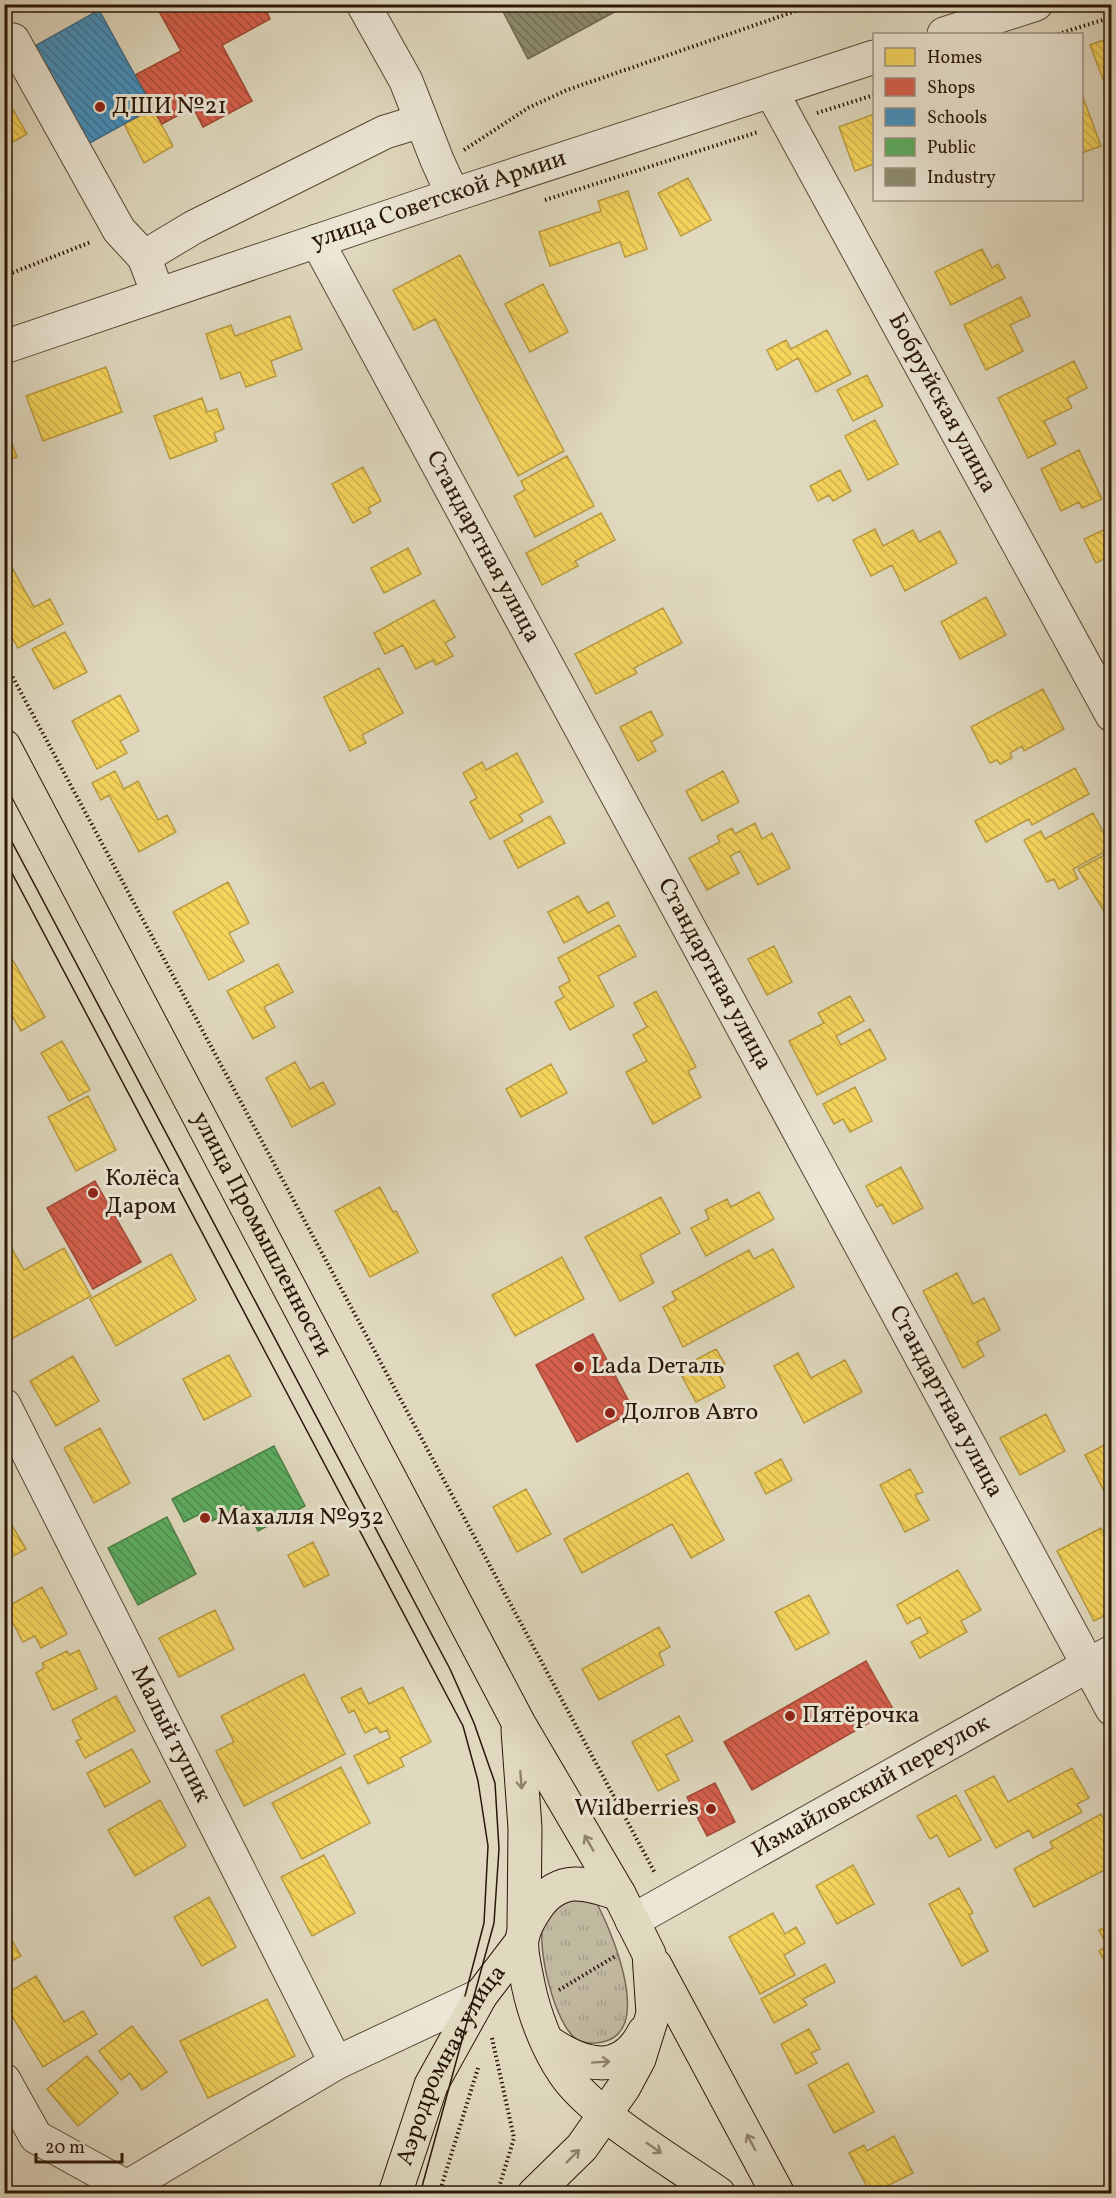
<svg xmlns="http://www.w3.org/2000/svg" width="1116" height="2198" font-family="Vollkorn,serif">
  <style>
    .grass { fill: url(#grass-tufts); stroke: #766854; stroke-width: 1.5 }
    .homes { fill: url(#homes-back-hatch); stroke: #b99c42; stroke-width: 1.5 }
    .shops { fill: url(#shops-back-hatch); stroke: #a34a38; stroke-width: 1.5 }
    .schools { fill: url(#schools-back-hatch); stroke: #3c6e8b; stroke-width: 1.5 }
    .public { fill: url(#public-back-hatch); stroke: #4c8146; stroke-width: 1.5 }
    .industry { fill: url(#industry-back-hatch); stroke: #6f694f; stroke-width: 1.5 }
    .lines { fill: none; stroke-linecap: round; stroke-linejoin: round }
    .minor-casing { stroke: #584835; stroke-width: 35 }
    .major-casing { stroke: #2b1707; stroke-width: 35 }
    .path { stroke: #2b1707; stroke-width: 4; stroke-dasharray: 1.5 3; stroke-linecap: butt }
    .minor { stroke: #ebe6d5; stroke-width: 33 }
    .major { stroke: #e0d9bf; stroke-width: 33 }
    .tram { stroke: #2b1707; stroke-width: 1.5 }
    .oneway { stroke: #8f826c }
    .poi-dot { fill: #8f2418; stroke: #ebe6d5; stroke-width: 2 }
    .labels { text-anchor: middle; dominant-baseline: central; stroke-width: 6; stroke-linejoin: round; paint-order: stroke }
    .poi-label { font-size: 24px; fill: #2b1707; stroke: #ebe6d5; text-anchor: start }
    .street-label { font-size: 24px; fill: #2b1707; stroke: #ebe6d5 }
  </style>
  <defs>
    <pattern id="grass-tufts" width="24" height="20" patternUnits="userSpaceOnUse" patternTransform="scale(1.5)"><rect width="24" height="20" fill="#c1b8a0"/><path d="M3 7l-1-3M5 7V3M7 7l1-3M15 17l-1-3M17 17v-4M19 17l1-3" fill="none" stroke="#a69d88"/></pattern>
    <pattern id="homes-back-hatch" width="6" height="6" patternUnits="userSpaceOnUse" patternTransform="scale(1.5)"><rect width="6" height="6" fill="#f6d55c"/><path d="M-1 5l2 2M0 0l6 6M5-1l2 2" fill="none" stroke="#d3b64e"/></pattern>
    <pattern id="shops-back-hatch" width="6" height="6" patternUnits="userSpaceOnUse" patternTransform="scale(1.5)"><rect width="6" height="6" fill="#d6604d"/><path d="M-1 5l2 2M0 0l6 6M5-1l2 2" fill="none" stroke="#ae4e3e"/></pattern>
    <pattern id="schools-back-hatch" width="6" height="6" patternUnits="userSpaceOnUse" patternTransform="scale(1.5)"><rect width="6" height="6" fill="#4393c3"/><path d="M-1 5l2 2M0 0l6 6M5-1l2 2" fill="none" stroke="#38779c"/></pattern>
    <pattern id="public-back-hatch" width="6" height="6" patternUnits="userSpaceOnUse" patternTransform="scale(1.5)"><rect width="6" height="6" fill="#5aae61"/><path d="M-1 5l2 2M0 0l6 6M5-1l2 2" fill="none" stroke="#4b8d4e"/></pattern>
    <pattern id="industry-back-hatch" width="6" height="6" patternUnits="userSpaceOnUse" patternTransform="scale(1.5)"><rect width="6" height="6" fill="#8c8c6e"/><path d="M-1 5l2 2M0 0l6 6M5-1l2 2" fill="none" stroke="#737158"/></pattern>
  </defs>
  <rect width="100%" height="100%" fill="#e0d9bf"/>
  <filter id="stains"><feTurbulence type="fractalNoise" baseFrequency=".00333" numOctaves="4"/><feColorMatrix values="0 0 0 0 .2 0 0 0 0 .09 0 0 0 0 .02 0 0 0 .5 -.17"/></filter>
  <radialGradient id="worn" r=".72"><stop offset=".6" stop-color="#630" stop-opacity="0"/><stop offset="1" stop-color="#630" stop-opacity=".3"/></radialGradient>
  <path class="grass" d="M 560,1898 L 595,1900 C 610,1927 651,2022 609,2040 C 600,2043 587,2045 578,2040 C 555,2028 535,1944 544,1921 C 547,1913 555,1905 560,1898 Z"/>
  <path class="homes" d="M 155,4 L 263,4 L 270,19 L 222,45 L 252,101 L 203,127 L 193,107 L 162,124 L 135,75 L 181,51 Z
    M 1112,37 L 1112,76 L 1103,79 L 1090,45 Z
    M 4,94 L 27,134 L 4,147 Z
    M 1083,97 L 1101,146 L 1082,153 L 1082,98 Z
    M 153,109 L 173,146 L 144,163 L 124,124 Z
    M 153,109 L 173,146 L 144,163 L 124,124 Z
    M 874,114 L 874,164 L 855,171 L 839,127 Z
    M 688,178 L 711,220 L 681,236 L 658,193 Z
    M 628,191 L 647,249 L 625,257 L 620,242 L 550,266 L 539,232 L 601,211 L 598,201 Z
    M 982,249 L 992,268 L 998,264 L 1005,278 L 951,305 L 935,272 Z
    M 460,255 L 564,451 L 518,476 L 435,319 L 414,330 L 393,290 Z
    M 543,284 L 568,332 L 530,352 L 505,304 Z
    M 1021,297 L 1030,316 L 1010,325 L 1023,351 L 986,370 L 964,325 Z
    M 290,316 L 302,349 L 271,361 L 276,376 L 246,387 L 240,372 L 221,379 L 206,334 L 231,325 L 235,336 Z
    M 827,330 L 851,374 L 816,392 L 798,358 L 777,370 L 767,350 L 786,340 L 791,349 Z
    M 1074,361 L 1087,388 L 1067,398 L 1072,408 L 1044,421 L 1056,444 L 1028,458 L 998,398 Z
    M 106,367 L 122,412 L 43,441 L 26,396 Z
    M 867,375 L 883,406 L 853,421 L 837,390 Z
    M 202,398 L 207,412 L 217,409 L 224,429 L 214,433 L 217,441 L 170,459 L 154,416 Z
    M 875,420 L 898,464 L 868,480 L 845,436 Z
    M 4,422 L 17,457 L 4,461 Z
    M 1079,450 L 1102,499 L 1082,508 L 1079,502 L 1061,511 L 1041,469 Z
    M 567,456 L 594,506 L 535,537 L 514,496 L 525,490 L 521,481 Z
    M 363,467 L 381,501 L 368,508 L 371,513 L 353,523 L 332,484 Z
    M 840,470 L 851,491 L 833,501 L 829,495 L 818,501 L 810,486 Z
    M 601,513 L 615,540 L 575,561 L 578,566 L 542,585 L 526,553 Z
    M 1112,526 L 1112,555 L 1096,563 L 1084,539 Z
    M 875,529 L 883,546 L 913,530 L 919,542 L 940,531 L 957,563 L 905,591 L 892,565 L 871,576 L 853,540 Z
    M 408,548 L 421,574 L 384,593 L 371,568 Z
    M 5,555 L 34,607 L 50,599 L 63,624 L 18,648 L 4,623 Z
    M 986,597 L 1006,635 L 960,659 L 941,622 Z
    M 434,600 L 455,637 L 445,643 L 453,656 L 436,665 L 433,660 L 416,669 L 403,645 L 385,654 L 374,633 Z
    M 663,608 L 682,643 L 634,668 L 637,673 L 596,694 L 575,654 Z
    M 65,632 L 87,672 L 54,689 L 32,649 Z
    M 379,668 L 403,713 L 362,735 L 366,743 L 350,751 L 324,697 Z
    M 1043,689 L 1064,729 L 1024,751 L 1022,746 L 1010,753 L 1012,758 L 1000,764 L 997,760 L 990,763 L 971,727 Z
    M 120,695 L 139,731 L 120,741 L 127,753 L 97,769 L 72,721 Z
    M 651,711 L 663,735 L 651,742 L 656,751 L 638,761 L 620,727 Z
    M 517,753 L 543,802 L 519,815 L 523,821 L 490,839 L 470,802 L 477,798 L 463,773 L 482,762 L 486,770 Z
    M 1075,768 L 1089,794 L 1032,825 L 1029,819 L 986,842 L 975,821 Z
    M 115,771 L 124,789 L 138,781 L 158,820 L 167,815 L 176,832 L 139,852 L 109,795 L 101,800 L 92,783 Z
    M 723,771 L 739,802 L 702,821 L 686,791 Z
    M 1093,813 L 1112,848 L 1073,869 L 1078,879 L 1059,889 L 1054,879 L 1047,882 L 1024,840 L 1041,831 L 1045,839 Z
    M 550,816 L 565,843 L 518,868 L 504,841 Z
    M 755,823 L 762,839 L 772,833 L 790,868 L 758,885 L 740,851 L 730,856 L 739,873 L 707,890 L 689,858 L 720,842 L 717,836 L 732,828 L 735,834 Z
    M 1112,851 L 1112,914 L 1107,916 L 1078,869 Z
    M 228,882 L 249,923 L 229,933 L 244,961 L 209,980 L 173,912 Z
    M 578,896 L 588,913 L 608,902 L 615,916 L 564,943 L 548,912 Z
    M 619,925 L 636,956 L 598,976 L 614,1006 L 570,1030 L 555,1002 L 564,997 L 559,987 L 570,981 L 558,958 Z
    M 774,946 L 792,982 L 767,995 L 748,959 Z
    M 7,950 L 45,1017 L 21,1031 L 4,1002 L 4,951 Z
    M 278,964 L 293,992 L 264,1007 L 275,1027 L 253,1039 L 227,991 Z
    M 656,991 L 696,1067 L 688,1071 L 701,1097 L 653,1124 L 626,1072 L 647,1061 L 633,1035 L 647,1027 L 634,1003 Z
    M 850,996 L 864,1021 L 836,1036 L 841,1045 L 870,1029 L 886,1059 L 817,1095 L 789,1041 L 824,1023 L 818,1013 Z
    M 62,1041 L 90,1090 L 69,1101 L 41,1053 Z
    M 295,1062 L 310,1089 L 323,1082 L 335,1104 L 292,1127 L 266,1078 Z
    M 551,1064 L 567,1093 L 521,1117 L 506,1089 Z
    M 855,1087 L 872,1121 L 850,1132 L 843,1119 L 834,1124 L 823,1104 Z
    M 88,1096 L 116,1150 L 76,1171 L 48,1117 Z
    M 901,1167 L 923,1208 L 893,1224 L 882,1204 L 877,1207 L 866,1186 Z
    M 380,1187 L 393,1212 L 396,1211 L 418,1252 L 370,1277 L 335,1211 Z
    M 759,1192 L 774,1219 L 706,1256 L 691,1228 L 709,1219 L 705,1210 L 727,1199 L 731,1207 Z
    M 661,1197 L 680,1233 L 640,1255 L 654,1283 L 620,1301 L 585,1237 Z
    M 6,1238 L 24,1270 L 64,1248 L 91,1296 L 4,1343 Z
    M 773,1249 L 794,1287 L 683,1347 L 663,1307 L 676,1300 L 672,1292 L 749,1250 L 754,1259 Z
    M 171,1254 L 196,1300 L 116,1346 L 90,1299 Z
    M 562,1257 L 584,1299 L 515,1336 L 492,1295 Z
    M 957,1273 L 973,1304 L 984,1298 L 1000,1330 L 977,1342 L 984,1356 L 963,1368 L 923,1291 Z
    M 716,1349 L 725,1364 L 716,1369 L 725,1387 L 696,1402 L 678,1369 Z
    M 798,1353 L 811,1378 L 845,1360 L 862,1392 L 804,1423 L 774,1366 Z
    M 229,1355 L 251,1396 L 204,1420 L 183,1379 Z
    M 73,1356 L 99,1401 L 56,1426 L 30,1381 Z
    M 1046,1414 L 1065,1451 L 1020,1475 L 1000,1438 Z
    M 100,1428 L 130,1483 L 94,1503 L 64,1448 Z
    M 1112,1441 L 1112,1501 L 1110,1502 L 1085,1455 Z
    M 781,1459 L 792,1480 L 766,1494 L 755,1473 Z
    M 910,1469 L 923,1492 L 915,1495 L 929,1520 L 905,1532 L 880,1485 Z
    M 688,1473 L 724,1540 L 691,1558 L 672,1524 L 582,1573 L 564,1539 Z
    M 526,1489 L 551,1534 L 517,1552 L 493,1507 Z
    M 4,1512 L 26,1549 L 4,1561 Z
    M 1101,1528 L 1112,1548 L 1112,1612 L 1094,1621 L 1057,1551 Z
    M 313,1542 L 329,1575 L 304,1587 L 288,1555 Z
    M 958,1570 L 981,1610 L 961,1621 L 967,1632 L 920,1658 L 911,1642 L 928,1633 L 920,1617 L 907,1624 L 897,1605 Z
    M 42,1587 L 67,1634 L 41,1648 L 35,1636 L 23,1642 L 5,1608 Z
    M 809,1595 L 829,1633 L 796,1650 L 775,1612 Z
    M 215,1610 L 234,1649 L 179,1677 L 159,1638 Z
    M 659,1627 L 670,1647 L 659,1653 L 664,1665 L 599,1700 L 582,1669 Z
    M 79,1650 L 97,1689 L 53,1710 L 36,1673 L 44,1668 L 42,1663 L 67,1651 L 69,1655 Z
    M 304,1674 L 345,1754 L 244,1806 L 216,1751 L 234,1742 L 221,1716 Z
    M 403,1687 L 431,1742 L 400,1758 L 404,1766 L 368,1784 L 354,1756 L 390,1738 L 387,1730 L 380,1733 L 377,1727 L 365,1733 L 354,1710 L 349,1713 L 341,1698 L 361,1688 L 369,1704 Z
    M 116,1696 L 135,1731 L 85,1758 L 76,1741 L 81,1739 L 72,1720 Z
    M 679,1716 L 693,1741 L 666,1755 L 679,1780 L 658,1791 L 632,1742 Z
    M 132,1749 L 150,1782 L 105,1807 L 87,1773 Z
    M 341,1767 L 370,1823 L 302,1859 L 272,1803 Z
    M 1072,1768 L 1089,1798 L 1077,1804 L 1082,1812 L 1033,1838 L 1029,1830 L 996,1848 L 965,1791 L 994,1776 L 1008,1802 Z
    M 956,1795 L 981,1840 L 949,1857 L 937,1835 L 930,1839 L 917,1816 Z
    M 160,1800 L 186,1846 L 135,1876 L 108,1830 Z
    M 1101,1814 L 1112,1835 L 1112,1866 L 1034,1907 L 1014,1869 L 1053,1848 L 1050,1842 Z
    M 324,1855 L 355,1913 L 312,1936 L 281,1877 Z
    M 853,1865 L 874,1904 L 837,1924 L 816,1886 Z
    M 959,1888 L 973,1913 L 969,1915 L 988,1951 L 962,1966 L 929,1904 Z
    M 209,1897 L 236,1947 L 202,1966 L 174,1917 Z
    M 773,1913 L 785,1934 L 796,1927 L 805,1943 L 784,1955 L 795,1975 L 760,1994 L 729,1937 Z
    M 1112,1924 L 1112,1974 L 1099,1951 L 1107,1946 L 1099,1930 Z
    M 4,1927 L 21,1956 L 4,1965 Z
    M 825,1964 L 835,1982 L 803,1999 L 807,2005 L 774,2023 L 761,1999 Z
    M 36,1976 L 64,2022 L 83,2011 L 97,2034 L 43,2067 L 4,2003 L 4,1995 Z
    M 267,1999 L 295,2056 L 208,2098 L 180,2041 Z
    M 132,2026 L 167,2072 L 142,2090 L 130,2073 L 121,2080 L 99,2051 Z
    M 809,2029 L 820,2049 L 811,2053 L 817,2063 L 796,2074 L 781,2044 Z
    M 87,2056 L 118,2093 L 78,2126 L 47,2089 Z
    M 848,2063 L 874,2112 L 834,2133 L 808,2085 Z
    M 894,2136 L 913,2173 L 871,2194 L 849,2153 L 864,2145 L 867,2151 Z"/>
  <path class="shops" d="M 155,4 L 263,4 L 270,19 L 222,45 L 252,101 L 203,127 L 193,107 L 162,124 L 135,75 L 181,51 Z
    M 95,1181 L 141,1262 L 93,1289 L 47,1208 Z
    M 593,1334 L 634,1411 L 577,1442 L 536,1365 Z
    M 866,1661 L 893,1709 L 752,1790 L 724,1742 Z
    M 715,1783 L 735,1822 L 707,1836 L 687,1797 Z"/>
  <path class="schools" d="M 99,10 L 153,108 L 79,149 L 26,51 Z
    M 99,10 L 153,108 L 79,149 L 26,51 Z"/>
  <path class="public" d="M 274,1446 L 305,1506 L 258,1531 L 244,1504 L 212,1521 L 206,1511 L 184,1522 L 172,1499 Z
    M 167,1517 L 196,1574 L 138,1605 L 108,1548 Z"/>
  <path class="industry" d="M 499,4 L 629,4 L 528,59 Z"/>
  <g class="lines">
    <g class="minor-casing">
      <g id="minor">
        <path d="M 363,4 L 406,81 L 437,160 L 453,195"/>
        <path d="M 944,34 L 1036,4"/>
        <path d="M 13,40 L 119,230 L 144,257 L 152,278"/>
        <path id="s1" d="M 771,91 L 1112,715"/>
        <path id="s2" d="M 317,241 L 1112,1709"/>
        <path d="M 144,257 L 194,227 L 385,132 L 421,121"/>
        <path id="s3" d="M 4,347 L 453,195 L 874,57"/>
        <path id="s4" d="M 4,1405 L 336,2063"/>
        <path id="s5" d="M 632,1921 L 1112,1652"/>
        <path d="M 4,2080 L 36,2137 L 127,2187 L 123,2194"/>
        <path d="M 127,2187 L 336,2063 L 481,1995"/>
      </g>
    </g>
    <g class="major-casing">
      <g id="major">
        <path id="s6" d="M 4,746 L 518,1722 L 619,1894 L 649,1954 L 653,2014 L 639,2059 L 624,2087 L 582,2147 L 534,2194"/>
        <path d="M 518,1730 L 525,1828 L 524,1927"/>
        <path d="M 619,1894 C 587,1883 560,1874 537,1907 C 515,1939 521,1948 528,1984 C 534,2014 547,2048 564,2073 C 591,2114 677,2164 719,2194"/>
        <path d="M 655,1965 L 778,2194"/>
        <path d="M 548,2042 C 582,2065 621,2078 644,2032"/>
        <path id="s7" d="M 395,2194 L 431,2085 L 481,1995 L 520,1944"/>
      </g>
    </g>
    <path class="path" d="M 1058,34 L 1112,17
      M 817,113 L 874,95
      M 464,150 L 528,108 L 567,90 L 816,4
      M 545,200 L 758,132
      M 4,276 L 91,242
      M 4,661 L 655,1873
      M 559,1990 L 617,1955
      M 492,2038 L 514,2138 L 497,2194
      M 439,2194 L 478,2068"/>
    <use href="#minor" class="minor"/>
    <use href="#major" class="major"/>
    <path class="tram" d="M 4,827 L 450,1669 L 474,1723 L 495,1783 L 499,1849 L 494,1923 L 420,2194
      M 4,858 L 463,1726 L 478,1781 L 488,1846 L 484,1923 L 465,1996"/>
  </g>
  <defs><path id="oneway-shaft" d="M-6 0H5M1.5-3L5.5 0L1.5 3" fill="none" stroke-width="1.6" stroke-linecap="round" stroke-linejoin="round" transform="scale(1.5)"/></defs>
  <g class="oneway">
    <use href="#oneway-shaft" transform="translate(521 1780) rotate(86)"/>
    <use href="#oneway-shaft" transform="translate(589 1843) rotate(-120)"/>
    <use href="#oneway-shaft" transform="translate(601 2062) rotate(-4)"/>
    <use href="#oneway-shaft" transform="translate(751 2142) rotate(-118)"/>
    <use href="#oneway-shaft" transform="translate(654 2148) rotate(35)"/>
    <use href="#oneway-shaft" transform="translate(573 2156) rotate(-45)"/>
  </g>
  <g class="poi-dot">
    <circle cx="100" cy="107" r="6"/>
    <circle cx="93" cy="1193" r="6"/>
    <circle cx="579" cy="1367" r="6"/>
    <circle cx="610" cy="1413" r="6"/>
    <circle cx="205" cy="1518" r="6"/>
    <circle cx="790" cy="1716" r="6"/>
    <circle cx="711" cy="1809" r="6"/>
  </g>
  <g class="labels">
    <g class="poi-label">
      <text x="112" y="107">ДШИ №21</text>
      <text x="105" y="1179">Колёса<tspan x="105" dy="28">Даром</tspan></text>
      <text x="591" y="1367">Lada Dеталь</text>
      <text x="622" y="1413">Долгов Авто</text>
      <text x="217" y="1518">Махалля №932</text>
      <text x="802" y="1716">Пятёрочка</text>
      <text x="699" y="1809" text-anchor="end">Wildberries</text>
    </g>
    <g class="street-label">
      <text stroke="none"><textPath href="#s3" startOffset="459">улица Советской Армии</textPath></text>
      <text stroke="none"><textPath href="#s1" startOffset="356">Бобруйская улица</textPath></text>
      <text stroke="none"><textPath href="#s2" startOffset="348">Стандартная улица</textPath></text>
      <text stroke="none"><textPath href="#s2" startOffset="834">Стандартная улица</textPath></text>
      <text stroke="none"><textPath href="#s6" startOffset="552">улица Промышленности</textPath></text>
      <text stroke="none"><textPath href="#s2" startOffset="1320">Стандартная улица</textPath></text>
      <text stroke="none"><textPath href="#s4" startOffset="369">Малый тупик</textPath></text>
      <text stroke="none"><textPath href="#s5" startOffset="274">Измайловский переулок</textPath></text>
      <text stroke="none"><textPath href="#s7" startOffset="141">Аэродромная улица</textPath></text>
    </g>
  </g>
  <rect width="1116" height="2198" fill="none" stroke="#e0d9bf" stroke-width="24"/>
  <rect x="6" y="6" width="1104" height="2186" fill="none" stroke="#2b1707" stroke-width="3"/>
  <rect x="12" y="12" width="1092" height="2174" fill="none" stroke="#2b1707" stroke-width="1.5"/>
  <rect x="873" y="33" width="210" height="168" fill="#ebe6d5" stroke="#9e9383" stroke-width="1.5"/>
  <rect x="885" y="48" width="30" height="18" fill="#f6d55c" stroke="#9e9383" stroke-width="1.5"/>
  <text x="927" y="63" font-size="18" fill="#2b1707">Homes</text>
  <rect x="885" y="78" width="30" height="18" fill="#d6604d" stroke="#9e9383" stroke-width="1.5"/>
  <text x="927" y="93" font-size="18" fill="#2b1707">Shops</text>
  <rect x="885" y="108" width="30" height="18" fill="#4393c3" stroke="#9e9383" stroke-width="1.5"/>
  <text x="927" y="123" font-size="18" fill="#2b1707">Schools</text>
  <rect x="885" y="138" width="30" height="18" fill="#5aae61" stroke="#9e9383" stroke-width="1.5"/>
  <text x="927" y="153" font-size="18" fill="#2b1707">Public</text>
  <rect x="885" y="168" width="30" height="18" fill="#8c8c6e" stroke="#9e9383" stroke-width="1.5"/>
  <text x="927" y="183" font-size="18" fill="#2b1707">Industry</text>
  <path d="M36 2153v9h86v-9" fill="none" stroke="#2b1707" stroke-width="3"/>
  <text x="45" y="2153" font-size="18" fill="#2b1707" stroke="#ebe6d5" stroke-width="4.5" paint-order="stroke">20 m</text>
  <rect width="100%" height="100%" filter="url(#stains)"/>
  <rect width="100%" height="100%" fill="url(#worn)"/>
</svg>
